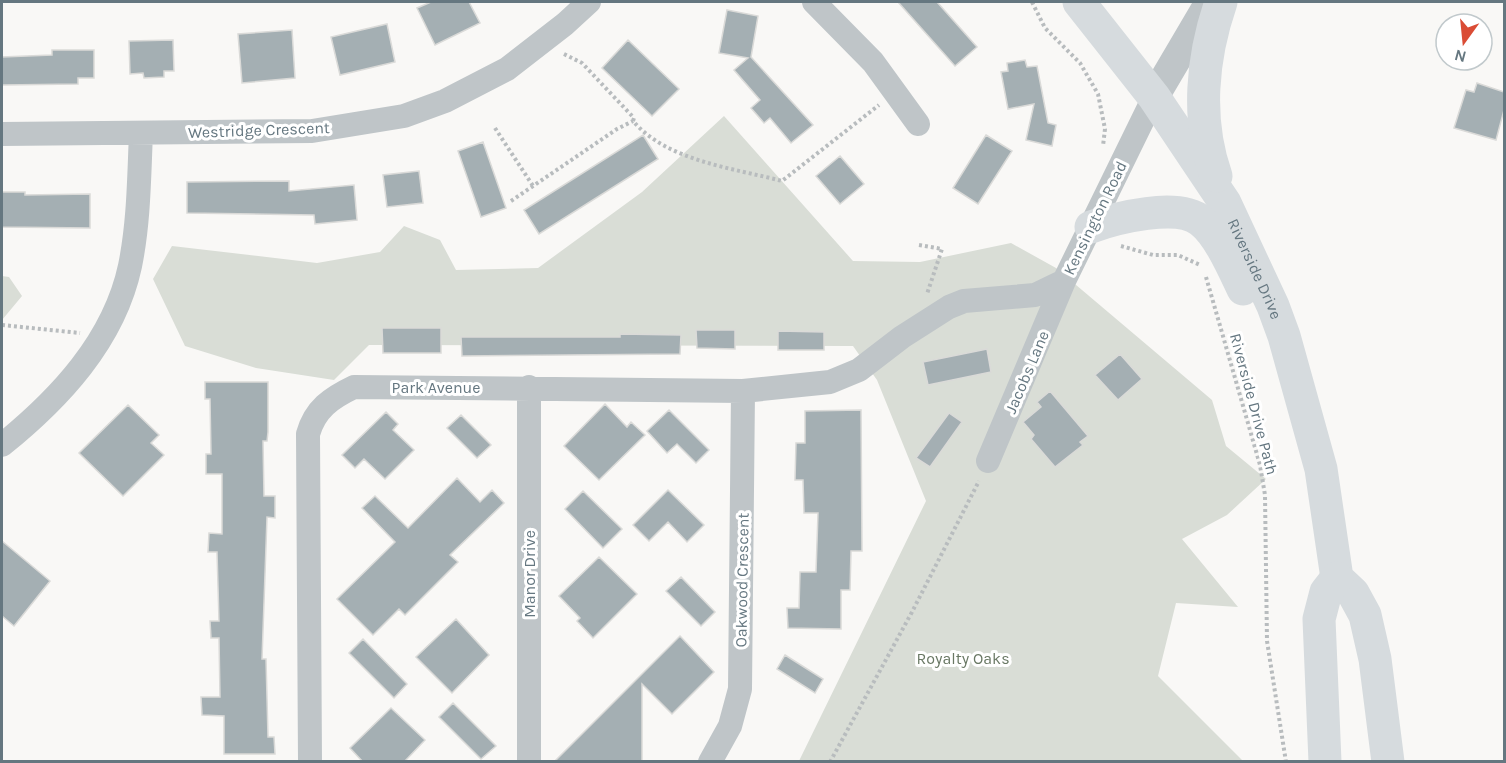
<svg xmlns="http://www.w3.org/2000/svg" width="1506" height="763" font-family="Karla,sans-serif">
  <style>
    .green { fill: #d9ddd6 }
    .building { fill: #a4afb3; stroke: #dadad8; stroke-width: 1.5 }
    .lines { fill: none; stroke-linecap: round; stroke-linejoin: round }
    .path { stroke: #b8bcbe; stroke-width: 4; stroke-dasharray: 3 3; stroke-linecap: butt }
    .minor { stroke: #bfc5c8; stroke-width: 24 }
    .tertiary { stroke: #bfc5c8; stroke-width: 30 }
    .trunk { stroke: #d6dbde; stroke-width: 33 }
    .labels { text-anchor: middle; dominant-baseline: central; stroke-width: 6; stroke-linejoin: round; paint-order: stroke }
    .street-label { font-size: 16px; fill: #657780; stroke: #fff }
    .park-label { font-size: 16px; fill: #697864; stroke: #fff }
  </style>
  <rect width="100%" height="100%" fill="#f9f8f6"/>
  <path class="green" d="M 724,116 L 853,261 L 920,262 L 1011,243 L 1056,268 L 1212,400 L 1226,446 L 1266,479 L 1227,515 L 1182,539 L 1238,607 L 1176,603 L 1158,676 L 1243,761 L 799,761 L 926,501 L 877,380 L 853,346 L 369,345 L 334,380 L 256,368 L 185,346 L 153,279 L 172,246 L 317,263 L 380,252 L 404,226 L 440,240 L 456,270 L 538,268 L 642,192 Z
    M 2,276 L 9,277 L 22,296 L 2,320 Z"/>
  <path class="building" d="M 431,2 L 469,2 L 480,23 L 435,45 L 417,8 Z
    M 898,2 L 937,2 L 977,47 L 955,66 Z
    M 727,10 L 758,16 L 751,57 L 813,125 L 791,143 L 770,118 L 764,123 L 751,108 L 760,100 L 734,70 L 748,58 L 719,53 Z
    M 387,24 L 395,62 L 340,75 L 331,37 Z
    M 292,30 L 295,78 L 242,83 L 238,34 Z
    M 173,40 L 174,71 L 164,71 L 164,77 L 144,78 L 143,73 L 130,74 L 129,41 Z
    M 628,40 L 679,89 L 652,116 L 602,68 Z
    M 52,50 L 94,50 L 94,78 L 78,78 L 78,84 L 2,85 L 2,57 L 52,55 Z
    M 1025,60 L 1027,67 L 1037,66 L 1048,123 L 1056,125 L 1052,146 L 1026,140 L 1034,104 L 1008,109 L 1001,72 L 1008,71 L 1007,63 Z
    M 1477,83 L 1504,92 L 1504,110 L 1496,140 L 1454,128 L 1466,90 L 1474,92 Z
    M 643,135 L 658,159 L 539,234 L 524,210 Z
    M 986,135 L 1012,151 L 978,204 L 953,188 Z
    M 483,142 L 506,208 L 481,217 L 458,151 Z
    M 840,156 L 864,184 L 840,204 L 816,176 Z
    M 419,171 L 423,203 L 387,207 L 383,175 Z
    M 289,181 L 289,191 L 354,185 L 357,220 L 315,224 L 314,215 L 187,213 L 187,182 Z
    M 2,192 L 25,192 L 25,195 L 90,194 L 90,228 L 2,227 Z
    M 382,328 L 441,328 L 441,353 L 383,353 Z
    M 696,330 L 735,330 L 735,349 L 697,348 Z
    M 778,331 L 824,332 L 824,350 L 778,350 Z
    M 620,334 L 681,335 L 680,354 L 462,356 L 461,337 L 620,337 Z
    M 987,349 L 991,372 L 928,385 L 923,362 Z
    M 1120,354 L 1142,379 L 1118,400 L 1095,375 Z
    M 205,382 L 268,382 L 268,432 L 267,441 L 263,441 L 264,496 L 275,496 L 275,518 L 267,517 L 262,659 L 266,659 L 268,737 L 274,737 L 275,754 L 224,754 L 224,716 L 202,715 L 201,697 L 220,697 L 219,638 L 211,638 L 210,621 L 219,621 L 217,552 L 208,552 L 209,533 L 222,534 L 222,474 L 206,474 L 206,454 L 211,454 L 210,399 L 205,399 Z
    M 1050,391 L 1088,436 L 1080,442 L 1083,445 L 1055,467 L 1031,439 L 1034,435 L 1023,422 L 1041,407 L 1037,402 Z
    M 605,404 L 627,427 L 631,422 L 645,435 L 599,480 L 564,446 Z
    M 128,405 L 159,435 L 151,443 L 164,455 L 123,496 L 79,453 Z
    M 669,410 L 709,450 L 696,463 L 677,444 L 667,453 L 647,431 Z
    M 861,410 L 862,551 L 851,551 L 850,590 L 841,590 L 841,629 L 788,628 L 787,608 L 799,608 L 800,572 L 816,572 L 818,513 L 804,513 L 803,480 L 795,480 L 796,443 L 805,443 L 805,411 Z
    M 386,412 L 398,424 L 393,430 L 414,450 L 385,479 L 364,459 L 355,468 L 342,455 Z
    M 949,413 L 962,422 L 930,467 L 916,458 Z
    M 461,415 L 491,445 L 477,458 L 447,428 Z
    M 457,478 L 480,502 L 492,490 L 504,503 L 450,555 L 458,562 L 405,615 L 399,609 L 373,635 L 337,599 L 395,542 L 362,508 L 375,496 L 408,528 Z
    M 668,490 L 704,525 L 687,542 L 668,522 L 649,541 L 633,525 Z
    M 583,491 L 622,529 L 603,548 L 565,509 Z
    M 2,541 L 50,581 L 14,626 L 2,616 Z
    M 599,557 L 637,594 L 593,638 L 577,621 L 580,618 L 559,596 Z
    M 681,577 L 715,612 L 701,626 L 666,591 Z
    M 456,619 L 489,655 L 452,693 L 416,657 Z
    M 680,636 L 714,672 L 672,714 L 642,684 L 642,761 L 554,762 Z
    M 363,639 L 407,684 L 394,698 L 349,653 Z
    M 785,655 L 823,679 L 815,693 L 777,669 Z
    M 453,703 L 496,746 L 481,759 L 439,717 Z
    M 391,708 L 425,740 L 404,762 L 363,762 L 350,748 Z"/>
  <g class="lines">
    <path class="path" d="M 1032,2 L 1045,28 L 1080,63 L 1098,94 L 1105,129 L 1103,146
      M 564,54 L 582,63 L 634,118 L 633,121 C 667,161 733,168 782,181 L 879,105
      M 495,128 L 533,186
      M 511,201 L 617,129 L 633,121
      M 919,245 L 942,249 L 927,294
      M 1121,246 L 1153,255 L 1178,255 L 1200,265
      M 1206,277 L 1260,465 L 1265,495 L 1267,641 L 1286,762
      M 2,325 L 80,333
      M 830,762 L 912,612 L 979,481"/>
    <path class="minor" d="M 814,2 L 873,62 L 918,124
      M 2,134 L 312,131 L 404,116 L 445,101 L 507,69 L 565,24 L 589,2
      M 2,445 C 59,399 114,341 130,266 C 139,222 139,177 141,133
      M 988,461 L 1064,281
      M 310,762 L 308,434 C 315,409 331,398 354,387 L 743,391 L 830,382 L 859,370 L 902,337 L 949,307 L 964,301 L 1035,295 L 1064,281 L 1154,97
      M 529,762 L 529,387
      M 710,762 L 730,726 L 740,689 L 743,391"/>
    <path class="tertiary" d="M 1154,97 L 1210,2"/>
    <g class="trunk">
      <path id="s1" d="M 1079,2 L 1154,97 L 1225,203 L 1273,306 L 1284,336 L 1321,469 L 1337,578 L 1353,593 L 1365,615 L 1375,659 L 1388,762"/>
      <path d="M 1216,176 C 1196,119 1202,57 1221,2"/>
      <path d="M 1091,227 C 1116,218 1178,202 1201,221 C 1219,235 1233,268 1243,289"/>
      <path d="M 1325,762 L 1319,619 L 1326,592 L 1337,578"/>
    </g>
  </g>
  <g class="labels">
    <g class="street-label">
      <text transform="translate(259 130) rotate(-2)">Westridge Crescent</text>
      <text transform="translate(1095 218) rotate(-64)">Kensington Road</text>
      <text stroke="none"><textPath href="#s1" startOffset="321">Riverside Drive</textPath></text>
      <text transform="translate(1027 372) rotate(-67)">Jacobs Lane</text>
      <text x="436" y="387">Park Avenue</text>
      <text transform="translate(1254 404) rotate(75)">Riverside Drive Path</text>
      <text transform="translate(529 574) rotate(-90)">Manor Drive</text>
      <text transform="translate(742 580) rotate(-89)">Oakwood Crescent</text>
    </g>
    <g class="park-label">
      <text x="963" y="658">Royalty Oaks</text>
    </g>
  </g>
  <rect width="1506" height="763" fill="none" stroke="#657780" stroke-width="6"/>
  <g transform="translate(1464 42) rotate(195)"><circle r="28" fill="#ffffff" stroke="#c1c9cc" stroke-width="1.5"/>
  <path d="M0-4.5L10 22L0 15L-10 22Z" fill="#da4c35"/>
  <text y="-9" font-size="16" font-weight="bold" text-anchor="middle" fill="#657780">N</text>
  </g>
</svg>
